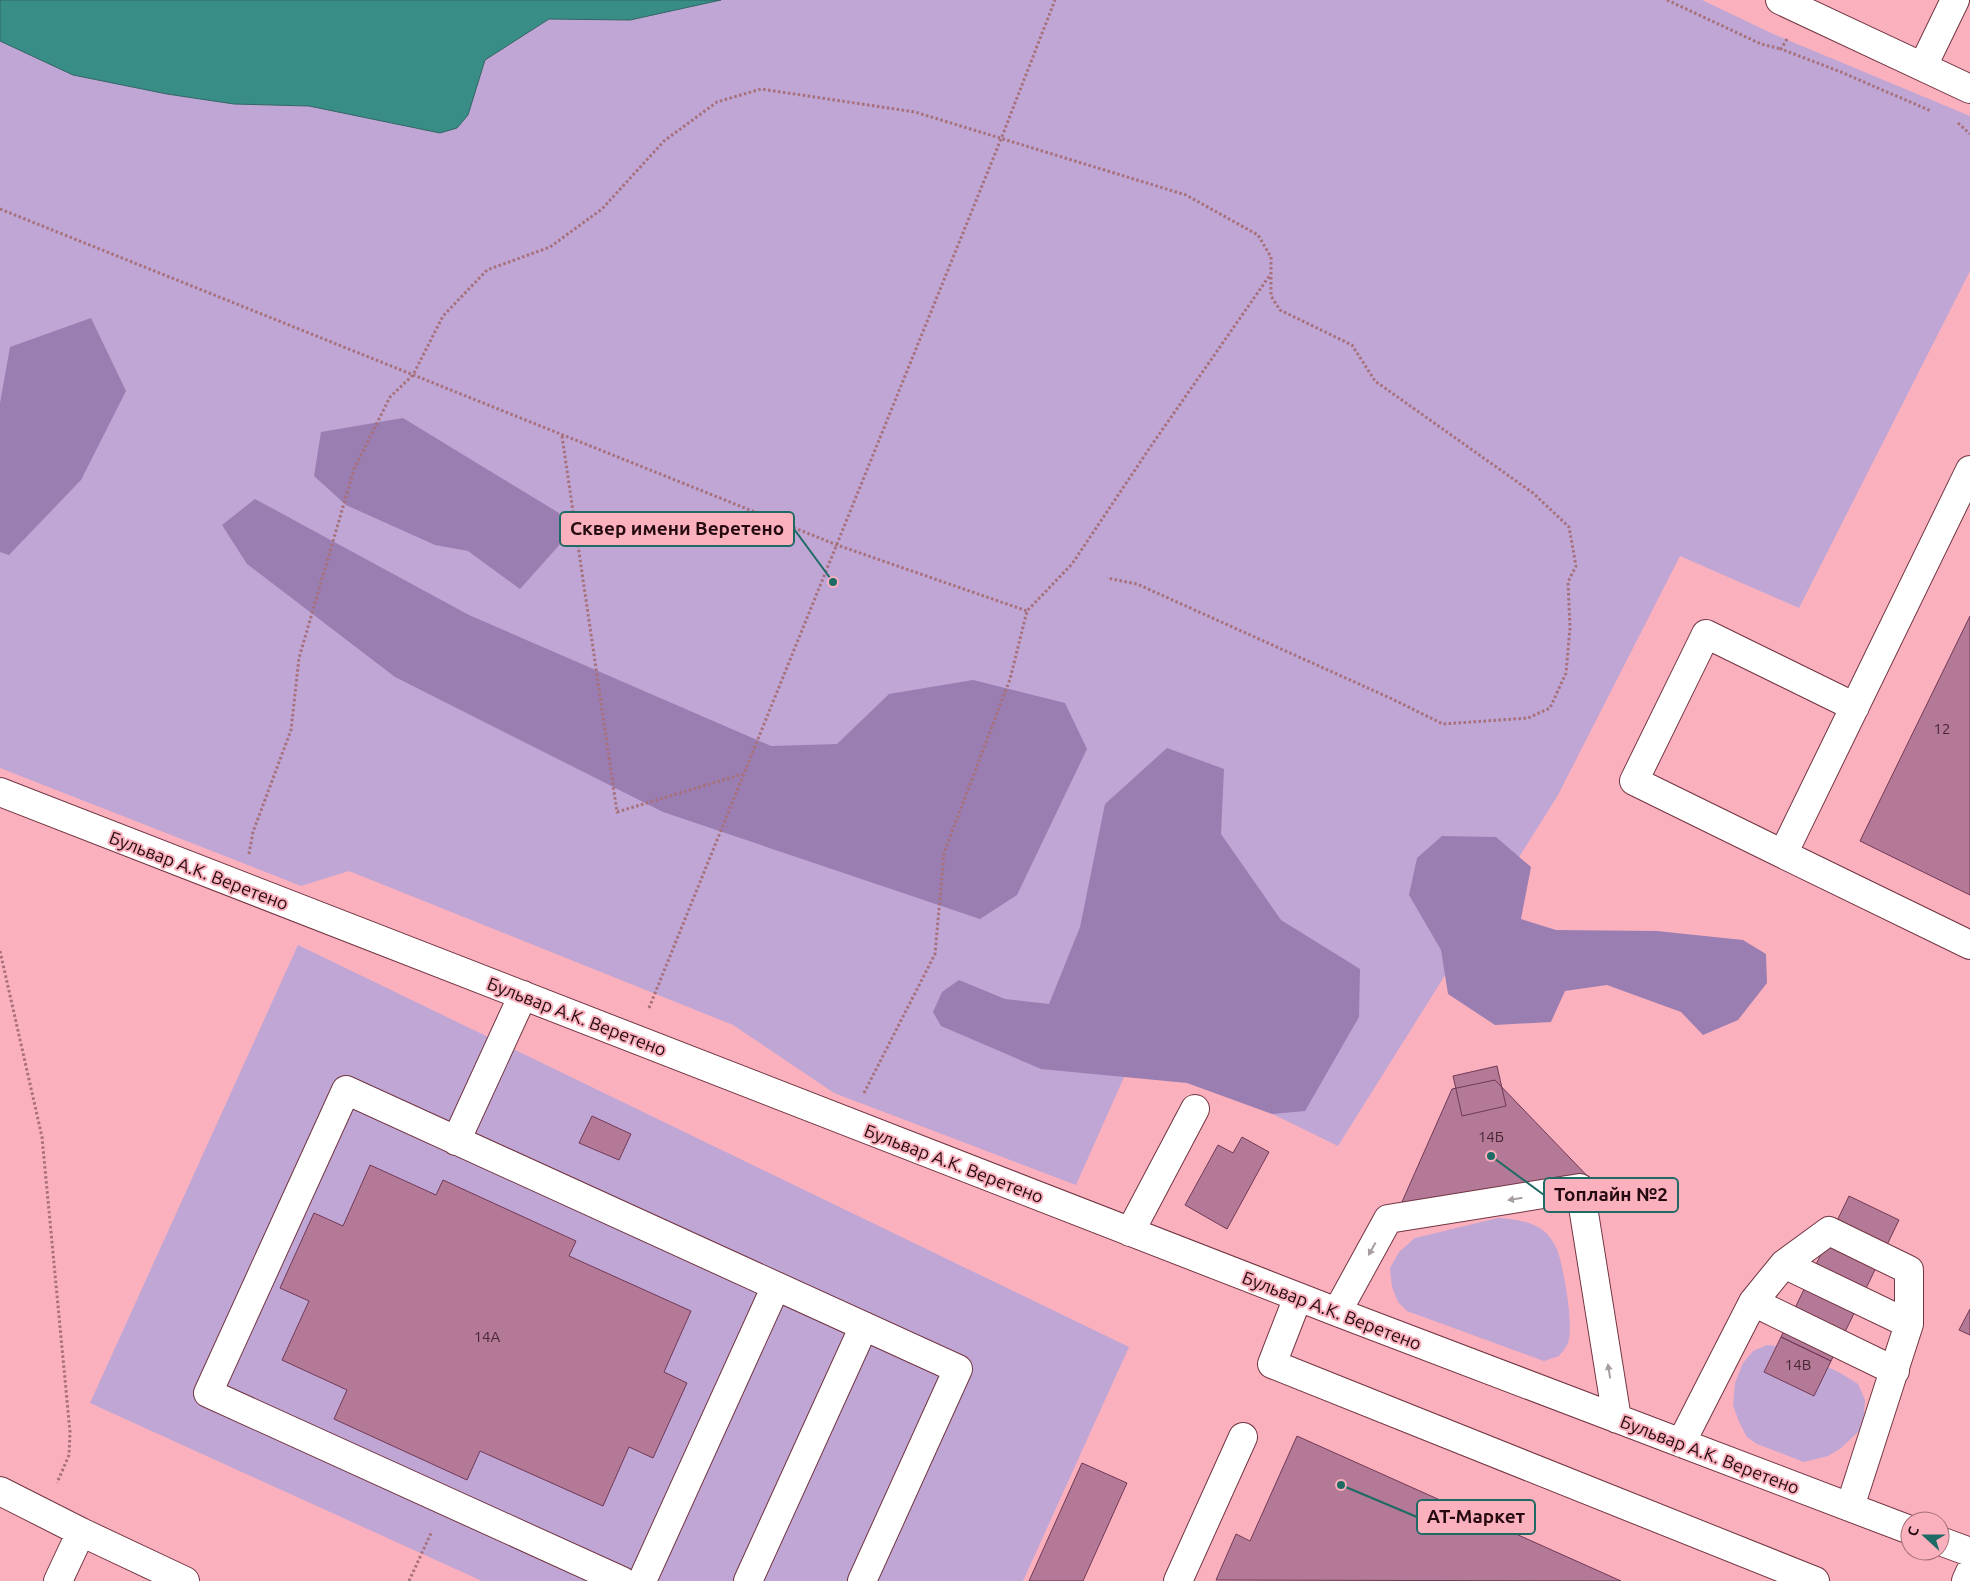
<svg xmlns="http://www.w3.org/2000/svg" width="1970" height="1581" font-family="Ubuntu,sans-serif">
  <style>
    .green { fill: #bfa6d5 }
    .forest { fill: #9a7eb2 }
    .water { fill: #398d87; stroke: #336664 }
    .building { fill: #b37996; stroke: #713956 }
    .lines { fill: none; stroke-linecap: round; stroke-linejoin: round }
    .minor-casing { stroke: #723542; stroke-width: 30 }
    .path { stroke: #a7707a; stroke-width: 3; stroke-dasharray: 2.5 2.5; stroke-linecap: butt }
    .minor { stroke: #fff; stroke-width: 28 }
    .oneway { fill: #a89da0 }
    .labels { text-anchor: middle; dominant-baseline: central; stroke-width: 4; stroke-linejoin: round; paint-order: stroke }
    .number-label { font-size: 15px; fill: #482632 }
    .street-label { font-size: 18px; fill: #250b11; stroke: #fbb1bd }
    .leader { fill: none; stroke: #1e6a64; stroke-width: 2 }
    .callout-dot { fill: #1e6a64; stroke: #fbb1bd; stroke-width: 2 }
    .callout { fill: #fbb1bd; stroke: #1e6a64; stroke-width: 2 }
    .callout-label { font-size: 19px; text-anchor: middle; font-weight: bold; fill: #250b11 }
  </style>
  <rect width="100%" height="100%" fill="#fbb1bd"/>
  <path class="green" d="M 0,0 L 1702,0 L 1771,33 L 1970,116 L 1970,271 L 1799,608 L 1680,556 L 1558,795 L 1338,1146 L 1137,1048 L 1076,1185 L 834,1093 L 733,1025 L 349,871 L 301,886 L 0,768 Z
    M 298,945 L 1129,1347 L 1023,1581 L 482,1581 L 90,1403 Z
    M 1498,1218 C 1514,1219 1532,1221 1545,1232 C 1550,1236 1556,1246 1558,1252 C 1564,1271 1574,1325 1568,1343 C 1566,1348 1562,1352 1559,1356 L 1544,1361 L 1407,1311 L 1398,1302 L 1392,1287 L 1390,1268 L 1399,1252 L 1415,1238 Z
    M 1767,1345 L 1776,1346 L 1764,1372 L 1828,1367 L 1842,1374 L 1858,1384 L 1865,1400 L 1864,1415 L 1859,1431 L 1841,1448 L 1828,1456 L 1804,1462 L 1757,1444 L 1747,1437 L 1739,1422 L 1733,1405 L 1735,1383 L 1743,1363 L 1753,1351 Z"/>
  <path class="forest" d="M 91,318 L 126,391 L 81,480 L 9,555 L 0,552 L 0,403 L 10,347 Z
    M 403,418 L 559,513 L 562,542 L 520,589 L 468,551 L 435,545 L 346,505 L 314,476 L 321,432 Z
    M 255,499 L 469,615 L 771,746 L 837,744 L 889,694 L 973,680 L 1065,703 L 1087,749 L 1017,895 L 980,919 L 663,812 L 395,677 L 247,564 L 222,525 Z
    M 1167,748 L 1224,769 L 1221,834 L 1281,920 L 1360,969 L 1359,1017 L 1305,1111 L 1272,1114 L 1187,1083 L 1041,1069 L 941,1026 L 933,1012 L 942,992 L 959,980 L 1005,999 L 1049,1004 L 1080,927 L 1105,804 Z
    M 1442,836 L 1496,837 L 1531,867 L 1521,919 L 1556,930 L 1657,931 L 1743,940 L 1766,954 L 1767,983 L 1738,1020 L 1703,1035 L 1681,1012 L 1607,985 L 1565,991 L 1551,1022 L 1495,1025 L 1448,994 L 1441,950 L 1409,895 L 1417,858 Z"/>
  <path class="water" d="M 0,0 L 721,0 L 630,20 L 549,19 L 485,60 L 468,115 L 457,128 L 440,133 L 309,106 L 234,104 L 167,94 L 73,75 L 0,41 Z"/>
  <path class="building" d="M 1970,616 L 1970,895 L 1860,841 Z
    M 1497,1066 L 1506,1106 L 1462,1116 L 1453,1076 Z
    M 1495,1080 L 1595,1184 L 1394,1220 L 1452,1089 Z
    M 592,1116 L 631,1134 L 619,1160 L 579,1143 Z
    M 1242,1137 L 1269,1152 L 1227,1229 L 1185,1205 L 1218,1145 L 1233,1153 Z
    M 370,1165 L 436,1195 L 443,1180 L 576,1241 L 569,1256 L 691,1311 L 664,1372 L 687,1383 L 653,1458 L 629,1447 L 603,1506 L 480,1451 L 467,1480 L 334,1419 L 347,1390 L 282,1360 L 309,1301 L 280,1288 L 314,1213 L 343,1226 Z
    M 1849,1196 L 1899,1220 L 1831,1361 L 1781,1337 Z
    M 1970,1309 L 1970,1335 L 1959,1330 Z
    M 1781,1337 L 1831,1361 L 1814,1396 L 1764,1372 Z
    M 1297,1436 L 1621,1581 L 1216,1580 L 1236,1534 L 1250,1541 Z
    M 1082,1463 L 1127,1483 L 1083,1581 L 1029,1581 Z"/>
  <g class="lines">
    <g class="minor-casing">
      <path id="minor" d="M 1780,0 L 1970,89
        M 1923,66 L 1955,0
        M 1970,470 L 1783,854 L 1970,945
        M 0,792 L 1337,1312 L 1910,1530
        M 1783,854 L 1634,781 L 1706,634 L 1855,707
        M 456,1141 L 523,995
        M 1130,1232 L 1195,1109
        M 1784,1264 L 1909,1324
        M 1298,1297 L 1272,1364 L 1815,1581
        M 1753,1302 L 1895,1371
        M 1337,1312 L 1388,1219 L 1580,1188 L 1617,1419
        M 1681,1443 L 1753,1302 L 1784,1264 L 1829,1231 L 1909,1270 L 1909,1324 L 1850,1507
        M 0,1491 L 81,1532 L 185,1581
        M 1940,1541 L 1970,1552
        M 58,1581 L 81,1532
        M 622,1581 L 208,1393 L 346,1090 L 958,1369 L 862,1581
        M 642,1581 L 776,1286
        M 748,1581 L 864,1326
        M 1178,1581 L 1243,1437
        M 1966,1581 L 1970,1572"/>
    </g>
    <path class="path" d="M 1667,0 L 1761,44 L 1781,49
      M 1787,39 L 1781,49 L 1841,72 L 1931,111
      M 1958,123 L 1970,134
      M 0,209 L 837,545 L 1027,611
      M 562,436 L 617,812 L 743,774
      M 249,854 L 253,832 L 291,730 L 299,658 L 354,469 L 390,397 L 413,375 L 443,316 L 487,270 L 550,247 L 602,209 L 664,141 L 717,102 L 761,89 L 915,112 L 1186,195 L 1258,235 L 1271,257 L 1271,296 L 1280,310 L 1352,345 L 1375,381 L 1533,493 L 1569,527 L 1576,566 L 1568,582 L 1570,628 L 1566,673 L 1550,708 L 1528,718 L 1443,724 L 1390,698 L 1137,584 L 1107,578
      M 0,951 L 42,1137 L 70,1432 L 69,1455 L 57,1483
      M 649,1008 L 1001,139 L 1055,0
      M 864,1093 L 935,954 L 944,853 L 1010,679 L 1027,611 L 1072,564 L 1151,446 L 1270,275
      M 409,1581 L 432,1531"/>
    <use href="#minor" class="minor"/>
  </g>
  <defs><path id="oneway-solid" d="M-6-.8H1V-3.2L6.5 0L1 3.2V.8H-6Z" transform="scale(1.25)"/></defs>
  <g class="oneway">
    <use href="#oneway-solid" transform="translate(1515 1199) rotate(171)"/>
    <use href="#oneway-solid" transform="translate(1372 1249) rotate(119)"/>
    <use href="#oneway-solid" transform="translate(1609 1371) rotate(-99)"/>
  </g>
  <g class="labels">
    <g class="number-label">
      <text x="1942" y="728">12</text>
      <text x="1491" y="1136">14Б</text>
      <text x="487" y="1336">14А</text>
      <text x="1798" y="1364">14В</text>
    </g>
    <g class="street-label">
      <text transform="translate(199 870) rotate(21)">Бульвар А.К. Веретено</text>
      <text transform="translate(577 1016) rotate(21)">Бульвар А.К. Веретено</text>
      <text transform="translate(954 1163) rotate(21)">Бульвар А.К. Веретено</text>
      <text transform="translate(1332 1310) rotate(21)">Бульвар А.К. Веретено</text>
      <text transform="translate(1710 1454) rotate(21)">Бульвар А.К. Веретено</text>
    </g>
  </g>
  <path class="leader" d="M833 582L794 529M1491 1156L1544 1195M1341 1485L1417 1517"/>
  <g class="callout-dot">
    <circle cx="833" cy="582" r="5"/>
    <circle cx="1491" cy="1156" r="5"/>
    <circle cx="1341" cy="1485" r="5"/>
  </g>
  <g class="callout">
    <rect x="560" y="512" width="234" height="34" rx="5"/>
    <rect x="1544" y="1178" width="134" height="34" rx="5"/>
    <rect x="1417" y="1500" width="118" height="34" rx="5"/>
  </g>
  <g class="callout-label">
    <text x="677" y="535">Сквер имени Веретено</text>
    <text x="1611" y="1201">Топлайн №2</text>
    <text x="1476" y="1523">АТ-Маркет</text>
  </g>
  <g transform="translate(1925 1536) rotate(291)"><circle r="24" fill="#fbb1bd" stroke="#a56f78"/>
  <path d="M0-4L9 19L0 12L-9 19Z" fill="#1e6a64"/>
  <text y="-8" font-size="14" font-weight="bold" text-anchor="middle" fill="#250b11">С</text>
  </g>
</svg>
